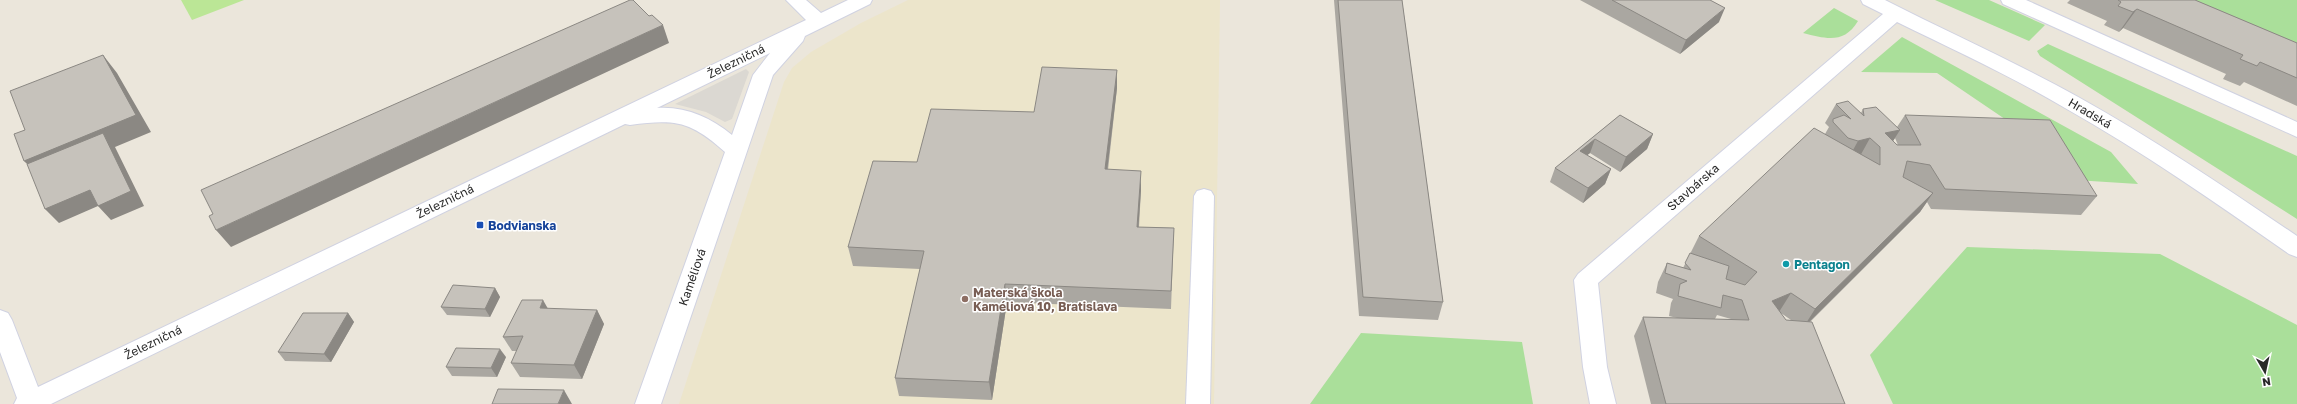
<svg xmlns="http://www.w3.org/2000/svg" width="2297" height="404" font-family="'Golos Text',sans-serif">
  <style>
    .education { fill: #ece5cb }
    .green { fill: #aadf9a }
    .pitch { fill: #bbe696 }
    .plaza { fill: #dbd8d2 }
    .lines { fill: none; stroke-linecap: round; stroke-linejoin: round }
    .service-casing { stroke: #d0d2e1; stroke-width: 2 }
    .minor-casing { stroke: #d0d2e1; stroke-width: 2 }
    .service { fill: #fff; fill-rule: evenodd }
    .minor { fill: #fff; fill-rule: evenodd }
    .wall { fill: #aaa7a1; fill-rule: evenodd }
    .shaded-wall { fill: #8b8883 }
    .building { fill: #c6c2bb; stroke: #8b8883 }
    .transit-dot { fill: #1a4fb4; stroke: #fff; stroke-width: 1.5 }
    .culture-dot { fill: #0f9aa8; stroke: #fff; stroke-width: 1.5 }
    .education-dot { fill: #8d6e63; stroke: #fff; stroke-width: 1.5 }
    .labels { text-anchor: middle; dominant-baseline: central; stroke-width: 3; stroke-linejoin: round; paint-order: stroke }
    .street-label { font-size: 12px; fill: #292929; stroke: #fff }
    .transit-label { font-size: 12px; font-weight: bold; fill: #164399; stroke: #fff; text-anchor: start }
    .culture-label { font-size: 12px; font-weight: bold; fill: #0d838f; stroke: #fff; text-anchor: start }
    .education-label { font-size: 12px; font-weight: bold; fill: #785e54; stroke: #fff; text-anchor: start }
  </style>
  <rect width="100%" height="100%" fill="#ebe6db"/>
  <path class="education" d="M 908,0 L 1220,0 L 1214,404 L 679,404 L 784,82 L 792,68 L 811,52 L 861,23 Z"/>
  <path class="green" d="M 1935,0 L 1989,0 L 2045,25 L 2029,41 Z
    M 2174,0 L 2297,0 L 2297,57 Z
    M 1834,8 L 1858,21 C 1844,44 1827,39 1803,33 Z
    M 1902,37 L 2111,152 L 2138,184 L 2059,179 L 2036,140 L 1937,73 L 1861,72 Z
    M 2048,44 L 2297,156 L 2297,219 L 2040,56 L 2037,51 Z
    M 1967,247 L 2160,254 L 2297,325 L 2297,404 L 1893,404 L 1870,355 Z
    M 1361,333 L 1522,342 L 1533,404 L 1310,404 Z"/>
  <path class="pitch" d="M 181,0 L 244,0 L 192,20 Z"/>
  <path class="plaza" d="M 746,69 L 749,72 L 732,119 L 725,122 L 706,112 L 675,104 Z"/>
  <g class="lines">
    <g class="service-casing">
      <path id="service" d="M 1204,189 L 1211,191 L 1214,196 L 1210,404 L 1186,404 L 1194,196 L 1197,191 Z"/>
    </g>
    <g class="minor-casing">
      <path id="minor" d="M 786,0 L 806,0 L 821,13 L 848,0 L 872,0 L 870,4 L 805,36 L 803,41 L 773,75 L 661,404 L 635,404 L 725,152 C 690,121 676,119 630,125 L 625,124 L 51,404 L 14,404 L 17,398 L 0,352 L 0,310 L 8,313 L 12,320 L 38,387 L 806,20 ZM 770,53 L 753,75 L 732,135 C 710,117 685,106 657,108 Z
        M 1861,0 L 1885,0 C 1949,33 2016,62 2080,98 C 2155,140 2226,188 2297,236 L 2297,257 L 2289,254 C 2216,203 2143,152 2065,108 C 2011,76 1954,50 1897,22 L 1598,283 L 1607,367 L 1616,404 L 1590,404 L 1583,367 L 1574,280 L 1578,274 L 1883,14 L 1863,4 Z
        M 2001,0 L 2026,0 L 2297,122 L 2297,137 L 2003,4 Z"/>
    </g>
    <use href="#service" class="service"/>
    <use href="#minor" class="minor"/>
  </g>
  <path class="wall" d="M 1334,0 L 1402,0 L 1443,302 L 1438,320 L 1359,316 Z
    M 1580,0 L 1710,0 L 1719,22 L 1680,54 Z
    M 2070,0 L 2195,0 L 2297,43 L 2297,106 L 2244,82 L 2240,86 L 2223,79 L 2226,74 L 2123,28 L 2119,32 L 2104,25 L 2107,21 L 2067,3 Z
    M 1117,70 L 1117,88 L 1108,170 L 1141,190 L 1139,227 L 1174,228 L 1171,309 L 1007,302 L 992,400 L 899,396 L 895,378 L 920,269 L 853,266 L 848,247 L 917,162 L 1034,112 Z
    M 1836,104 L 1861,113 L 1863,109 L 1897,127 L 1905,115 L 2097,196 L 2081,215 L 1931,209 L 1927,202 L 1920,212 L 1810,322 L 1845,404 L 1651,404 L 1634,336 L 1643,317 L 1677,318 L 1669,316 L 1671,303 L 1673,299 L 1656,293 L 1658,282 L 1667,263 L 1683,268 L 1699,236 L 1825,134 L 1829,127 L 1825,123 ZM 1895,138 L 1898,145 L 1893,141 ZM 1781,313 L 1791,320 L 1786,320 ZM 1717,315 L 1731,319 L 1715,319 Z
    M 1620,115 L 1653,134 L 1647,149 L 1620,172 L 1590,153 L 1587,155 L 1611,169 L 1605,184 L 1583,203 L 1550,182 L 1555,168 Z
    M 495,288 L 500,297 L 490,317 L 447,315 L 441,307 Z
    M 548,309 L 597,310 L 604,324 L 582,379 L 520,377 L 511,363 L 517,351 L 512,351 L 503,337 Z
    M 348,313 L 354,322 L 331,362 L 285,361 L 278,352 Z
    M 506,357 L 497,377 L 452,376 L 446,367 Z"/>
  <path class="shaded-wall" d="M 1725,8 L 1719,22 L 1680,54 L 1686,40 Z
    M 2137,9 L 2123,28 L 2119,32 L 2133,12 Z
    M 663,25 L 669,43 L 231,247 L 216,230 Z
    M 103,55 L 117,73 L 151,132 L 115,147 L 144,206 L 111,220 L 98,206 L 59,223 L 45,209 L 41,178 L 24,161 Z
    M 1117,70 L 1117,88 L 1105,188 L 1105,169 Z
    M 1900,130 L 1888,149 L 1885,133 Z
    M 1653,134 L 1647,149 L 1620,172 L 1626,157 Z
    M 1870,138 L 1859,158 L 1847,161 L 1858,141 Z
    M 1595,139 L 1590,153 L 1575,165 L 1580,151 Z
    M 1611,169 L 1605,184 L 1583,203 L 1588,188 Z
    M 1141,171 L 1141,190 L 1137,246 L 1137,227 Z
    M 1933,193 L 1920,212 L 1803,328 L 1815,309 Z
    M 1005,284 L 1007,302 L 992,400 L 989,382 Z
    M 495,288 L 500,297 L 490,317 L 485,309 Z
    M 1791,293 L 1779,312 L 1772,301 Z
    M 543,300 L 551,314 L 540,308 Z
    M 597,310 L 604,324 L 582,379 L 574,365 Z
    M 348,313 L 354,322 L 331,362 L 324,354 Z
    M 500,349 L 506,357 L 497,377 L 491,368 Z
    M 564,390 L 572,404 L 558,404 Z"/>
  <path class="building" d="M 630,0 L 633,0 L 649,16 L 652,15 L 663,25 L 216,230 L 209,216 L 213,214 L 201,190 Z
    M 1338,0 L 1402,0 L 1443,302 L 1363,297 Z
    M 1612,0 L 1710,0 L 1725,8 L 1686,40 Z
    M 2118,0 L 2195,0 L 2297,43 L 2297,78 L 2260,62 L 2257,66 L 2240,59 L 2243,55 L 2137,9 L 2133,12 L 2118,6 L 2121,2 Z
    M 103,55 L 136,115 L 24,161 L 14,134 L 25,130 L 10,91 Z
    M 1042,67 L 1117,70 L 1105,169 L 1141,171 L 1137,227 L 1174,228 L 1171,291 L 1005,284 L 989,382 L 895,378 L 924,251 L 848,247 L 873,161 L 917,162 L 931,109 L 1034,112 Z
    M 1848,101 L 1864,116 L 1863,109 L 1876,107 L 1900,130 L 1885,133 L 1897,145 L 1921,145 L 1905,115 L 2050,120 L 2097,196 L 1945,189 L 1930,165 L 1907,161 L 1903,177 L 1933,193 L 1815,309 L 1791,293 L 1772,301 L 1786,320 L 1812,322 L 1845,404 L 1666,404 L 1643,317 L 1749,320 L 1742,300 L 1723,295 L 1721,308 L 1678,296 L 1680,284 L 1687,281 L 1665,273 L 1667,263 L 1691,270 L 1685,263 L 1690,253 L 1729,266 L 1726,279 L 1745,285 L 1757,272 L 1699,236 L 1814,128 L 1880,165 L 1880,147 L 1870,138 L 1858,141 L 1848,138 L 1833,122 L 1833,119 L 1844,115 L 1851,119 L 1836,104 Z
    M 1620,115 L 1653,134 L 1626,157 L 1595,139 L 1580,151 L 1611,169 L 1588,188 L 1555,168 Z
    M 103,133 L 131,191 L 98,206 L 90,190 L 45,209 L 27,164 Z
    M 453,285 L 495,288 L 485,309 L 441,307 Z
    M 522,300 L 543,300 L 540,308 L 597,310 L 574,365 L 511,363 L 523,336 L 503,337 Z
    M 303,313 L 348,313 L 324,354 L 278,352 Z
    M 456,348 L 500,349 L 491,368 L 446,367 Z
    M 498,389 L 564,390 L 558,404 L 492,404 Z"/>
  <rect class="transit-dot" x="476" y="221" width="8" height="8" rx="2"/>
  <circle class="culture-dot" cx="1786" cy="264" r="4"/>
  <circle class="education-dot" cx="965" cy="299" r="4"/>
  <g class="labels">
    <g class="street-label">
      <text transform="translate(736 61) rotate(-26)">Železničná</text>
      <text transform="translate(2090 113) rotate(30)">Hradská</text>
      <text transform="translate(1693 187) rotate(-41)">Stavbárska</text>
      <text transform="translate(445 201) rotate(-26)">Železničná</text>
      <text transform="translate(692 277) rotate(-71)">Kaméliová</text>
      <text transform="translate(153 342) rotate(-26)">Železničná</text>
    </g>
    <g class="transit-label">
      <text x="488" y="225">Bodvianska</text>
    </g>
    <g class="culture-label">
      <text x="1794" y="264">Pentagon</text>
    </g>
    <g class="education-label">
      <text x="973" y="292">Materská škola<tspan x="973" dy="14">Kaméliová 10, Bratislava</tspan></text>
    </g>
  </g>
  <g transform="translate(2265 372) rotate(171)" stroke="#ffffff" stroke-width="3" paint-order="stroke">
  <path d="M0-3L7 15L0 10L-7 15Z" fill="#292929"/>
  <text y="-6" font-size="11" font-weight="bold" text-anchor="middle" fill="#292929">N</text>
  </g>
</svg>
